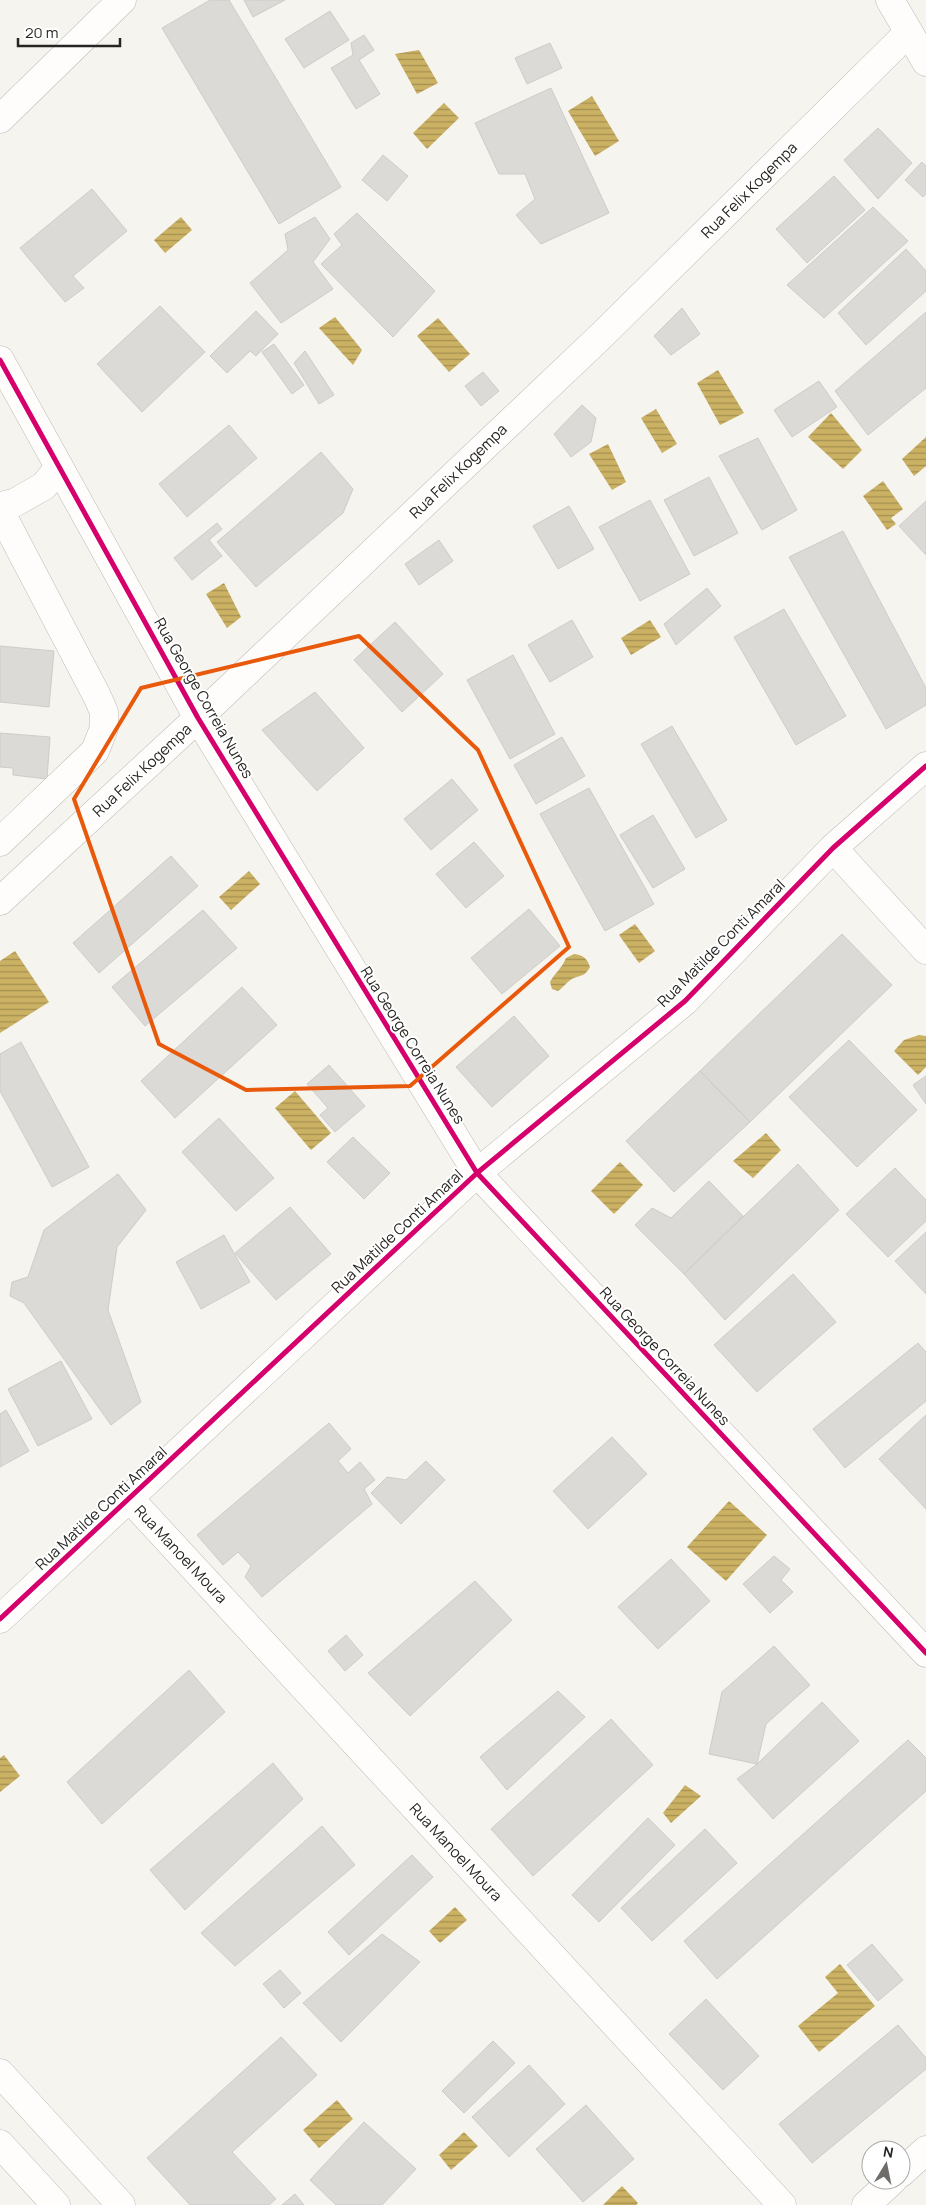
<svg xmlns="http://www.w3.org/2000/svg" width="926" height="2205" font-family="Manrope,sans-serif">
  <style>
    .water { fill: url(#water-rules) }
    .building { fill: #dcdad6; stroke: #ceccc8 }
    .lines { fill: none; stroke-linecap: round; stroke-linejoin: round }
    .minor-casing { stroke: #bcbbb6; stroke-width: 29 }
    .major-casing { stroke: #bcbbb6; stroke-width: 29 }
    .minor { stroke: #fefdfc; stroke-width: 28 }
    .major { stroke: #fefdfc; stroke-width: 28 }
    .cycleway-casing { stroke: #fff; stroke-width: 8 }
    .cycleway { stroke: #d6006c; stroke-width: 5 }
    .marked { fill: none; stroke: #e8590c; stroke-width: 4; stroke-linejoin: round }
    .labels { text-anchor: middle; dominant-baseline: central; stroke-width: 4; stroke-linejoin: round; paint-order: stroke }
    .street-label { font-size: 15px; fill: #262521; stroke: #fff }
  </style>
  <defs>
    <pattern id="water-rules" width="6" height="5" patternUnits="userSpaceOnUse" patternTransform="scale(1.25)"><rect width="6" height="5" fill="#cbb163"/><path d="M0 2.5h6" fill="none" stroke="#a59051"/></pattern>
  </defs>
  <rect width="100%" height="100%" fill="#f6f4ee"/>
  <path class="water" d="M 419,50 L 438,83 L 417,94 L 395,54 Z
    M 592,96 L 619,141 L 595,156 L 568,111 Z
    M 444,103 L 459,118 L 427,149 L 413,133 Z
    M 181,217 L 192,230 L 165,253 L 154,240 Z
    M 335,317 L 362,350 L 353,365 L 319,328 Z
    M 438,318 L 470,354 L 449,372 L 417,336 Z
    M 718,370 L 744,413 L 720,425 L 697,383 Z
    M 656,409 L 677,444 L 662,453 L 641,418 Z
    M 831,413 L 862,450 L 843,469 L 808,437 Z
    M 926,437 L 926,466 L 914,476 L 902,459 Z
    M 608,444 L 626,482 L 612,490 L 589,454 Z
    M 883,481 L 903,509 L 891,518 L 896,524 L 887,530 L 863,496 Z
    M 224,583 L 241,617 L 227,628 L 206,594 Z
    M 650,620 L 661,637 L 631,655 L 621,638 Z
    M 249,871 L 260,884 L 231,910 L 219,897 Z
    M 635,924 L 655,951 L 639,963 L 619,935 Z
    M 15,951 L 49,1002 L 0,1033 L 0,961 Z
    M 574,954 C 583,955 587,958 590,967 C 585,976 582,975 574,978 C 568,980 563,988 558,991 L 552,989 L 550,982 C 555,973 562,968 566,958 Z
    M 919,1035 L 926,1036 L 926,1067 L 918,1075 L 894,1051 L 904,1040 Z
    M 295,1091 L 331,1133 L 311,1150 L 275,1108 Z
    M 766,1133 L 781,1150 L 753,1178 L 733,1161 Z
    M 620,1162 L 643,1185 L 614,1214 L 591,1191 Z
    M 729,1501 L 767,1535 L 726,1581 L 687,1547 Z
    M 4,1755 L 20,1776 L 0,1792 L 0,1758 Z
    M 685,1785 L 701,1796 L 671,1823 L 663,1813 Z
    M 455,1907 L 467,1920 L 440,1943 L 429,1931 Z
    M 840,1964 L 875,2006 L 819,2052 L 798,2026 L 838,1993 L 825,1977 Z
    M 337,2100 L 353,2119 L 319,2148 L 303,2130 Z
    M 464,2132 L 478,2146 L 451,2170 L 439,2155 Z
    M 622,2186 L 638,2203 L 636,2205 L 603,2205 Z"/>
  <path class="building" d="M 210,0 L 229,0 L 341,187 L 279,224 L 162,28 Z
    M 244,0 L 285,0 L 253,17 Z
    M 330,11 L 349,40 L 304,68 L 285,39 Z
    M 364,35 L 374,50 L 359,60 L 380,94 L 356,109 L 331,68 L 353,55 L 351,43 Z
    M 550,43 L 562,68 L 527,84 L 515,58 Z
    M 551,88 L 609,213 L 541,244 L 516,215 L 535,199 L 525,174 L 499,174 L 475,123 Z
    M 878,128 L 912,163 L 878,199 L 844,160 Z
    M 383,155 L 408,176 L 387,201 L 362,180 Z
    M 922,162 L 926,166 L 926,194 L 923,197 L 905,180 Z
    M 834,176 L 865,210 L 807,263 L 776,229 Z
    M 92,189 L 127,231 L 73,276 L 84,288 L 65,302 L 20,248 Z
    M 873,207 L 908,241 L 824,318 L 787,285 Z
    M 357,213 L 435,291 L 393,337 L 321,264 L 342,245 L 334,234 Z
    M 315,217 L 330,239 L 313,262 L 333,289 L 281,323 L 250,283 L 288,250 L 285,234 Z
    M 906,249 L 926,271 L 926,291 L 866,345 L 838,313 Z
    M 160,306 L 205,352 L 142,412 L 97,364 Z
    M 682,308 L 700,334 L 671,355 L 654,336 Z
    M 256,311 L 278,334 L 256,356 L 250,351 L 227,373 L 210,356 Z
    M 926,312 L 926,388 L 868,435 L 835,391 Z
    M 274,344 L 304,385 L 292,394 L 262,352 Z
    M 305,351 L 334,395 L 319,404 L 294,363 Z
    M 483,372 L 499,391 L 481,406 L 465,386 Z
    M 819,381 L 837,407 L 792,437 L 774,410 Z
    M 582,405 L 596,418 L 591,442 L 571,457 L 554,434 Z
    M 229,425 L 257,458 L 187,517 L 159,484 Z
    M 758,438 L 797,510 L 762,530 L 719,456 Z
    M 321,452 L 353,489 L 343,513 L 256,587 L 217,542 Z
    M 709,477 L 738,533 L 694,556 L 664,500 Z
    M 650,500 L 690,574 L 640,601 L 599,527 Z
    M 926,501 L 926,555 L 899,526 Z
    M 569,506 L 594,549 L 558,569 L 533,526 Z
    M 217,523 L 222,529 L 209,540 L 222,556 L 192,580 L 174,558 Z
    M 843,531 L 926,688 L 926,705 L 886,729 L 789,557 Z
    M 439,540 L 453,561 L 419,585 L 405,564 Z
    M 707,588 L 721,606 L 676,645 L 664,624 Z
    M 784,609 L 846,716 L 796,745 L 734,637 Z
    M 572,620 L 593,657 L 550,682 L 528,645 Z
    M 395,622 L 443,674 L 402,712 L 354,660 Z
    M 0,646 L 54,651 L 49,707 L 0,702 Z
    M 513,655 L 555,734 L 510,759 L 467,680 Z
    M 315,692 L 364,748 L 317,791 L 262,730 Z
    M 672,726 L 727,820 L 696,838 L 641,744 Z
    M 0,733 L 50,737 L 47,779 L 13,775 L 13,768 L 0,767 Z
    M 562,737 L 585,776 L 536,804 L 514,765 Z
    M 452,779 L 478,810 L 431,850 L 404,819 Z
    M 589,788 L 654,904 L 605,931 L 540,814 Z
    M 653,815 L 685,869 L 653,888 L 620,835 Z
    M 474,842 L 504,876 L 466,908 L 436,874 Z
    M 171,856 L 198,886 L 99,973 L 73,943 Z
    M 529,909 L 560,946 L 502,994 L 471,958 Z
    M 203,910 L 237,948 L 145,1026 L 112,987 Z
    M 842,934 L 892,985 L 750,1122 L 700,1071 Z
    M 242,987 L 277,1025 L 175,1118 L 141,1081 Z
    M 514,1016 L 549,1056 L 492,1107 L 456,1067 Z
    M 849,1040 L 917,1110 L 857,1167 L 789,1097 Z
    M 21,1042 L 89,1167 L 52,1187 L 0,1091 L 0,1054 Z
    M 329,1065 L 365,1106 L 335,1132 L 320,1115 L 328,1108 L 307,1084 Z
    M 700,1071 L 750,1122 L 674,1192 L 626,1141 Z
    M 926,1076 L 926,1104 L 913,1085 Z
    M 219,1118 L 274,1178 L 236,1211 L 182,1152 Z
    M 353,1137 L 390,1173 L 364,1199 L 327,1162 Z
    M 798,1164 L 839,1210 L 725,1320 L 684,1274 Z
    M 895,1168 L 926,1200 L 926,1221 L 888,1257 L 846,1214 Z
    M 118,1174 L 146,1210 L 117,1247 L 108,1310 L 141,1402 L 111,1425 L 24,1303 L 10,1296 L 12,1282 L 28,1277 L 44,1230 Z
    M 709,1181 L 743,1216 L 684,1274 L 635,1225 L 652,1208 L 671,1218 Z
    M 290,1207 L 331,1254 L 276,1300 L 235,1253 Z
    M 926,1232 L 926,1294 L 895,1261 Z
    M 224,1235 L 250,1282 L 201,1309 L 176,1262 Z
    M 793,1274 L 836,1322 L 757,1392 L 714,1345 Z
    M 918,1343 L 926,1352 L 926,1401 L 845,1468 L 813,1429 Z
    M 61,1361 L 92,1419 L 38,1446 L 8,1389 Z
    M 6,1410 L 29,1451 L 0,1467 L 0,1414 Z
    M 926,1415 L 926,1509 L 879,1459 Z
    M 329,1423 L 351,1449 L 338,1461 L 348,1473 L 360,1462 L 375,1480 L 364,1489 L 372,1504 L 262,1597 L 245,1577 L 251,1566 L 238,1552 L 223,1565 L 197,1535 Z
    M 612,1437 L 647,1474 L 588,1529 L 553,1491 Z
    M 426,1461 L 445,1480 L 401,1524 L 371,1493 L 387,1477 L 406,1480 Z
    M 774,1556 L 790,1569 L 781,1580 L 793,1592 L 770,1613 L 743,1584 Z
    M 671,1559 L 710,1601 L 658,1649 L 618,1607 Z
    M 475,1581 L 512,1620 L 410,1716 L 368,1673 Z
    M 346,1635 L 363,1655 L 345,1671 L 328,1651 Z
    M 774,1646 L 810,1685 L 766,1724 L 757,1764 L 709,1754 L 722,1692 Z
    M 189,1670 L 225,1712 L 102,1824 L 67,1782 Z
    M 558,1691 L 585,1717 L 507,1790 L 480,1757 Z
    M 822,1702 L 859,1741 L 773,1819 L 737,1779 L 757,1764 Z
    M 611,1719 L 653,1765 L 533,1876 L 491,1829 Z
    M 908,1740 L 926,1758 L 926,1791 L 717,1979 L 684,1941 Z
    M 273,1763 L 303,1799 L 185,1910 L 150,1870 Z
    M 648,1818 L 675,1845 L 599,1922 L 572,1895 Z
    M 322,1826 L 355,1865 L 235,1966 L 201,1933 Z
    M 705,1829 L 737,1863 L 652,1941 L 621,1908 Z
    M 412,1855 L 433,1877 L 349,1955 L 328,1932 Z
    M 382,1934 L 420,1962 L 341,2042 L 303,2003 Z
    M 872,1944 L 903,1980 L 878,2001 L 847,1965 Z
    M 280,1970 L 301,1993 L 284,2008 L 263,1984 Z
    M 706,1999 L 759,2056 L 723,2090 L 669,2034 Z
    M 898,2025 L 926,2058 L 926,2069 L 812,2163 L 779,2124 Z
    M 281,2037 L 317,2075 L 232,2152 L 276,2199 L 269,2205 L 190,2205 L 147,2158 Z
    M 493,2041 L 515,2063 L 464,2113 L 442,2091 Z
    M 529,2065 L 565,2104 L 509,2157 L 472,2117 Z
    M 586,2105 L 634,2159 L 583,2202 L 536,2149 Z
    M 364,2122 L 416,2169 L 382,2205 L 336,2205 L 310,2180 Z
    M 295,2194 L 304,2205 L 282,2205 Z"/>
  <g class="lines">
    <g class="minor-casing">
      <path id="minor" d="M 0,119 L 122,0
        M 0,360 L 198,718 L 477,1173 L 926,1653
        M 0,506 L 14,503 L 44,486 L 59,467
        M 0,511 L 97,696 L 104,712 L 104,728 L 95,751 L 0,842
        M 833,848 L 926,950
        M 0,901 L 198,718 L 600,337 L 908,33
        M 130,1499 L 782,2205
        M 0,1619 L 477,1173 L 685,1001 L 833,848 L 926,766
        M 0,2073 L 121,2205
        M 0,2144 L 56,2205
        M 901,2173 L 926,2150
        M 866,2205 L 893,2180"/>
    </g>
    <g class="major-casing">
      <path id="major" d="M 890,0 L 926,62"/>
    </g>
    <use href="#minor" class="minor"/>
    <use href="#major" class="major"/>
    <g class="cycleway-casing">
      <path id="cycleway" d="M 0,360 L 198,718 L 477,1173 L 926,1653
        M 0,1619 L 477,1173 L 685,1001 L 833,848 L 926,766"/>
    </g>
    <use href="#cycleway" class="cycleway"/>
  </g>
  <path class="marked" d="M 359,636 L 478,750 L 569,947 L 410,1086 L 246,1090 L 159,1044 L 74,799 L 141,688 Z"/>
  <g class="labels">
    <g class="street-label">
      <text transform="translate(749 190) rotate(-45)">Rua Felix Kogempa</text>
      <text transform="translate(458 471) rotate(-44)">Rua Felix Kogempa</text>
      <text transform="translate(204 698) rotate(60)">Rua George Correia Nunes</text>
      <text transform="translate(142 770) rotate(-43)">Rua Felix Kogempa</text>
      <text transform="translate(721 943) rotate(-45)">Rua Matilde Conti Amaral</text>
      <text transform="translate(413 1045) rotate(58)">Rua George Correia Nunes</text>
      <text transform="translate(397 1231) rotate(-43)">Rua Matilde Conti Amaral</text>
      <text transform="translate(665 1356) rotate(47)">Rua George Correia Nunes</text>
      <text transform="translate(101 1508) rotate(-43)">Rua Matilde Conti Amaral</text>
      <text transform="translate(181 1554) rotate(47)">Rua Manoel Moura</text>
      <text transform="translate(456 1852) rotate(47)">Rua Manoel Moura</text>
    </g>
  </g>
  <g transform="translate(886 2165) rotate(10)"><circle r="24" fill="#ffffff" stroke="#a8a8a6"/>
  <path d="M0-4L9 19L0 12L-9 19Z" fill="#6f6d69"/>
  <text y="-8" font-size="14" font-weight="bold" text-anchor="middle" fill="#262521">N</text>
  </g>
  <path d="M18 38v8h102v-8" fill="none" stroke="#262521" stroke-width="2.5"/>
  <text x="25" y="38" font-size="15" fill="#262521" stroke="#ffffff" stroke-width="4" paint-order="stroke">20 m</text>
</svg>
